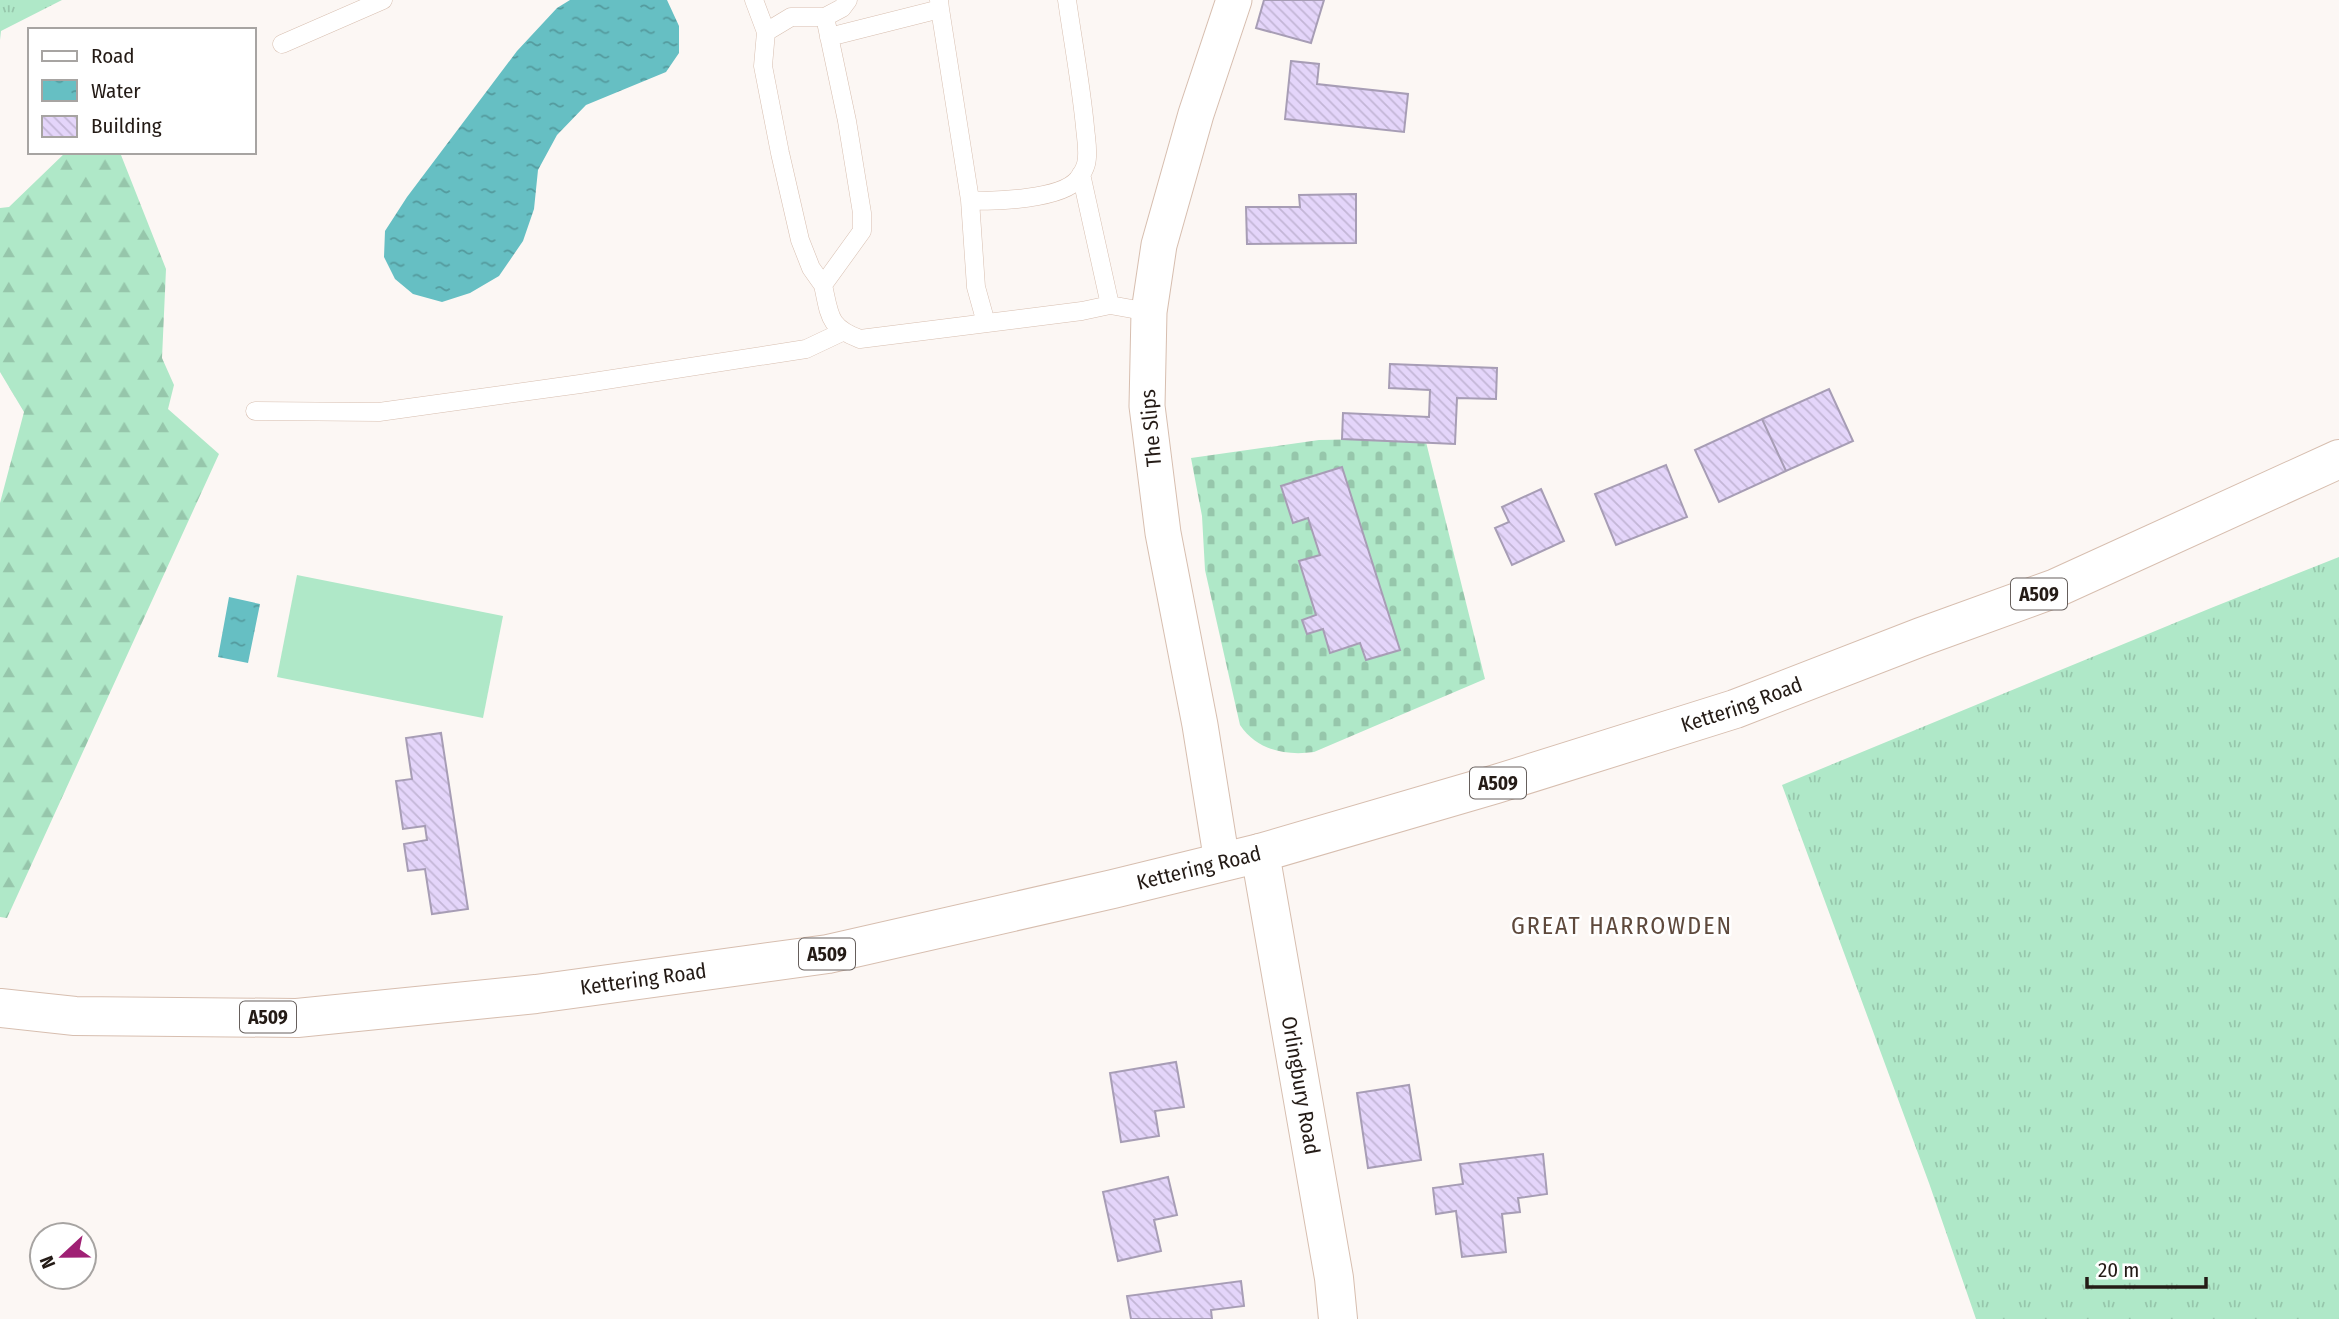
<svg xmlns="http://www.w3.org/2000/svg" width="2339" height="1319" font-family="'Fira Sans Condensed',sans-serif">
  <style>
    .grass { fill: url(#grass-tufts) }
    .forest { fill: url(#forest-firs) }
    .cemetery { fill: url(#cemetery-stones) }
    .pitch { fill: #afe8c8 }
    .water { fill: url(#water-ripples) }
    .building { fill: url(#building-back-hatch); stroke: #a79db5; stroke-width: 2 }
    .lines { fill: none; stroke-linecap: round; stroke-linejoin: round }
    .lane-casing { stroke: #d7beaf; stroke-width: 19 }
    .street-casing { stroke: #d7beaf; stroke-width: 37 }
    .secondary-casing { stroke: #d7beaf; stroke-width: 40 }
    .highway-casing { stroke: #d7beaf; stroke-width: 40 }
    .lane { stroke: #fff; stroke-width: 18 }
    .street { stroke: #fff; stroke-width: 35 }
    .secondary { stroke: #fff; stroke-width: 38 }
    .highway { stroke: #fff; stroke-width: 38 }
    .labels { text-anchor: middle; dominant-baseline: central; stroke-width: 5; stroke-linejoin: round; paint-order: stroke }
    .shield { fill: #fff; stroke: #665f5c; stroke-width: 2 }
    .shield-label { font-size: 19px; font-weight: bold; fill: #241b16 }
    .street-label { font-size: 21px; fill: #241b16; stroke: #fff }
    .quarter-label { font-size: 24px; letter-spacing: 2px; fill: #5e493c; stroke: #fff }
  </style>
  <defs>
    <pattern id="grass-tufts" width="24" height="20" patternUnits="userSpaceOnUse" patternTransform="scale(1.75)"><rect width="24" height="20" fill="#afe8c8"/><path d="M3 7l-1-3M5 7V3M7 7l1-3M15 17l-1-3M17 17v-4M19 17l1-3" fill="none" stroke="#96c6ab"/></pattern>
    <pattern id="forest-firs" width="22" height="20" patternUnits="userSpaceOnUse" patternTransform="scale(1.75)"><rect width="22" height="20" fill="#afe8c8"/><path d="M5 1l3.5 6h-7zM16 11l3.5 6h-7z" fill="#96c6ab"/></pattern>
    <pattern id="cemetery-stones" width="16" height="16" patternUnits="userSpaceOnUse" patternTransform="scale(1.75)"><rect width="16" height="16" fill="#afe8c8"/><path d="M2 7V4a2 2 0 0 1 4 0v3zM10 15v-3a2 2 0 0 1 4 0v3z" fill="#96c6ab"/></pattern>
    <pattern id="water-ripples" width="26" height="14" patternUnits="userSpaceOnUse" patternTransform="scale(1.75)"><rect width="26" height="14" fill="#66bfc3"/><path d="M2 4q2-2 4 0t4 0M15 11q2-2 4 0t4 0" fill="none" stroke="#549a9d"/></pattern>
    <pattern id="building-back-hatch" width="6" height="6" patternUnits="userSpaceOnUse" patternTransform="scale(1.75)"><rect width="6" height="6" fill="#e4d5fa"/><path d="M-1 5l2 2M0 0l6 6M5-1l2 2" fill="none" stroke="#c3b6d6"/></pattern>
  </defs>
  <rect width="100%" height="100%" fill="#fcf7f4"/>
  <path class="grass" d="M 0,0 L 62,0 L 1,31 L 0,40 Z
    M 2339,557 L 2339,1319 L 1976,1319 L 1929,1183 L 1782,785 L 2211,608 Z"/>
  <path class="forest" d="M 66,152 L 119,152 L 121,155 L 166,269 L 162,358 L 174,385 L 168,409 L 219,454 L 7,918 L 0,917 L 0,503 L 24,412 L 0,372 L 0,208 L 9,207 Z"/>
  <path class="cemetery" d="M 1425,438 L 1485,679 L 1314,752 C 1285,756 1257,750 1240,725 L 1205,570 L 1202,516 L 1191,458 L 1319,440 Z"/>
  <path class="pitch" d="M 297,575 L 503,616 L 483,718 L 277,677 Z"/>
  <path class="water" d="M 570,0 L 667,0 L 679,26 L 679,53 L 666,72 L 586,105 L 557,135 L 538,170 L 534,209 L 523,241 L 499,276 L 470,293 L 442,302 L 413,294 L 395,279 L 384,257 L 385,231 L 407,197 L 517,51 L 557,8 Z
    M 229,597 L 260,604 L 248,663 L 218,657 Z"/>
  <path class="building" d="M 1264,0 L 1324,0 L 1311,43 L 1256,28 Z
    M 1291,61 L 1319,64 L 1317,84 L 1408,94 L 1404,132 L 1285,119 Z
    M 1356,194 L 1356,243 L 1247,244 L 1246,207 L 1300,207 L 1299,195 Z
    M 1390,364 L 1497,368 L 1496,399 L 1457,398 L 1455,444 L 1342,439 L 1343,413 L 1429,417 L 1430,390 L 1389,388 Z
    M 1829,389 L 1853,441 L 1786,471 L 1762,419 Z
    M 1762,419 L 1786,471 L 1719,502 L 1695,450 Z
    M 1666,465 L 1687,517 L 1616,545 L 1595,494 Z
    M 1342,467 L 1400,650 L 1366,660 L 1360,643 L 1330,653 L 1323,629 L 1307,634 L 1302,620 L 1316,615 L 1299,561 L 1320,555 L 1308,518 L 1293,523 L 1281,486 Z
    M 1541,489 L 1564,541 L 1512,565 L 1495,528 L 1509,522 L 1502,507 Z
    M 441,733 L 468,909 L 432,914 L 425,869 L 408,871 L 404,844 L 427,840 L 425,826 L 403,829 L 396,781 L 412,779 L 406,738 Z
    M 1176,1062 L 1184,1107 L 1155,1111 L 1159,1136 L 1121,1142 L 1110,1073 Z
    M 1409,1085 L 1421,1160 L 1368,1168 L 1357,1093 Z
    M 1543,1154 L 1547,1194 L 1518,1198 L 1520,1212 L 1502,1214 L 1506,1252 L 1462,1257 L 1456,1211 L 1436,1214 L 1433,1188 L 1463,1184 L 1460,1164 Z
    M 1168,1177 L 1177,1215 L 1154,1220 L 1161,1251 L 1118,1261 L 1103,1192 Z
    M 1241,1281 L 1244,1306 L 1211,1310 L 1212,1319 L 1131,1319 L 1127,1296 Z"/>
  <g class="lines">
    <g class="lane-casing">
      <path id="lane" d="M 754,0 L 766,32
        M 940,9 L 970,200 C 995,202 1062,199 1078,179 C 1081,175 1085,168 1086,164 C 1089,153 1086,139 1085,127 C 1081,85 1073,42 1067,0
        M 791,17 L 825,17 L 847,121 L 862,213 L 862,231 L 823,285 L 811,268 L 800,240 L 780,153 L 763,66 L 766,32 Z
        M 825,17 L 842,8 L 848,0
        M 829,37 L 940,9 L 939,0
        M 282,44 L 383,0
        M 1081,174 L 1110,305
        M 970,200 L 976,287 L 986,323
        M 823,285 C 830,316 828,327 860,339 L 1082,311 L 1110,305 L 1149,312
        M 255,411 L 379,412 L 580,384 L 806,349 L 842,332"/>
    </g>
    <g class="street-casing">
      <path id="street" d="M 1222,862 L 1200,725 L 1163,533 L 1147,406 L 1149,312 L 1159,245 L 1196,114 L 1234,0"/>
    </g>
    <g class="secondary-casing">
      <g id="secondary">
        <path id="s1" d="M 1260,853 L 1334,1278 L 1338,1319"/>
      </g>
    </g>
    <g class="highway-casing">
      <g id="highway">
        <path id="s2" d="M 0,1008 L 75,1016 L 297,1018 L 536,994 L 828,954 L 1113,889 L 1260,853 L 1496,784 L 1735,709 L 1921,637 L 2056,588 L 2339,459"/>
      </g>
    </g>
    <use href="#lane" class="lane"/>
    <use href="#street" class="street"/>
    <use href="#secondary" class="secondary"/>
    <use href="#highway" class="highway"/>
  </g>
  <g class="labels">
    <g class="shield">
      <rect x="2011" y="578.5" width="56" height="31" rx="5"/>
      <rect x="1470" y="767.5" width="56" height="31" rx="5"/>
      <rect x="799" y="938.5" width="56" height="31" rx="5"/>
      <rect x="240" y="1001.5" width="56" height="31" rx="5"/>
    </g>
    <g class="shield-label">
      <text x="2039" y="594">A509</text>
      <text x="1498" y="783">A509</text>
      <text x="827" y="954">A509</text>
      <text x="268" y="1017">A509</text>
    </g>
    <g class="street-label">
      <text transform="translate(1151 428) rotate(-95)">The Slips</text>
      <text stroke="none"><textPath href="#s2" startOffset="1780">Kettering Road</textPath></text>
      <text stroke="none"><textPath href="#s2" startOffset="1213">Kettering Road</textPath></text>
      <text stroke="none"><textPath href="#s2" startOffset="646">Kettering Road</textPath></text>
      <text stroke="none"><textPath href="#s1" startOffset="236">Orlingbury Road</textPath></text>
    </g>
    <g class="quarter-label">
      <text x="1622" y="926">GREAT HARROWDEN</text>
    </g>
  </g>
  <rect x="28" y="28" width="228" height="126" fill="#ffffff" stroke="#a7a4a2" stroke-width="2"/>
  <rect x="42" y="51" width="35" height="10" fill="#ffffff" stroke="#a7a4a2" stroke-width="2"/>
  <text x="91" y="63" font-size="21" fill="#241b16">Road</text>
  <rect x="42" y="80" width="35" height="21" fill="url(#water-ripples)" stroke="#a7a4a2" stroke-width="2"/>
  <text x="91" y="98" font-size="21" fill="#241b16">Water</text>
  <rect x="42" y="116" width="35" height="21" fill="url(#building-back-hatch)" stroke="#a7a4a2" stroke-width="2"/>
  <text x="91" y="133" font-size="21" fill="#241b16">Building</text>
  <g transform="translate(63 1256) rotate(248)"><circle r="33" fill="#ffffff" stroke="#a7a4a2" stroke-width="2"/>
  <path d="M0-5L12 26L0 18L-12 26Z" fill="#9f2074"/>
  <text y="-10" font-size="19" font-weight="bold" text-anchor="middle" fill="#241b16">N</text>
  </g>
  <path d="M2087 1277v10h119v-10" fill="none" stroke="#241b16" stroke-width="3.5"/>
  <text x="2098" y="1277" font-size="21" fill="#241b16" stroke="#ffffff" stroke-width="5" paint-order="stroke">20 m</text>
</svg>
